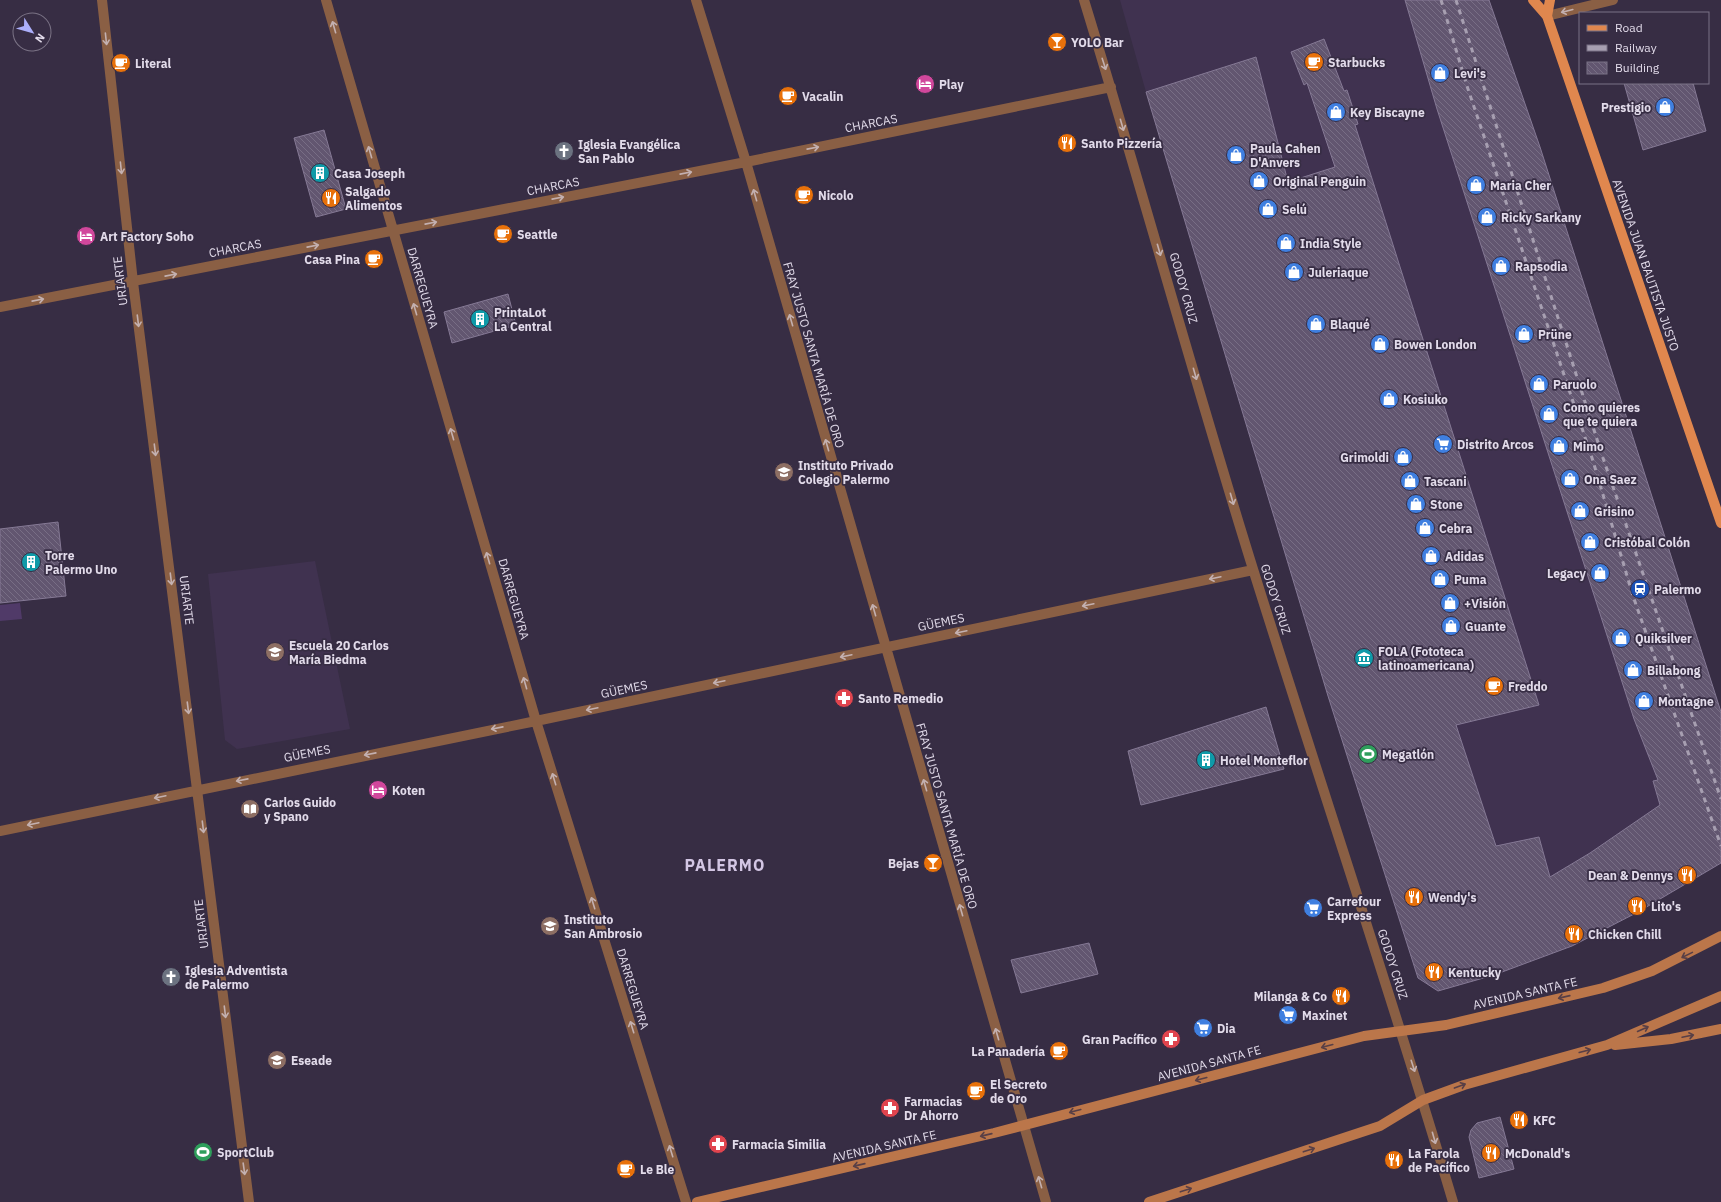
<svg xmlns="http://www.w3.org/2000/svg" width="1721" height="1202" font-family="'IBM Plex Sans',sans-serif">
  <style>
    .built { fill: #403250 }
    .green { fill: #503a68 }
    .building { fill: url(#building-back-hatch); stroke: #857995 }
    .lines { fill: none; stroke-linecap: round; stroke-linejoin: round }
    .minor { stroke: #8a5f44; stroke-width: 10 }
    .secondary { stroke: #bb764a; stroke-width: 10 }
    .primary { stroke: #e0874e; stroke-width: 10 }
    .rail { stroke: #a79fb1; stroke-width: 3; stroke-dasharray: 5 5; stroke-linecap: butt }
    .oneway { stroke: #c3b0b0 }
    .oneway2 { stroke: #583f46 }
    .labels { text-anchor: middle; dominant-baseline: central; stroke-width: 3.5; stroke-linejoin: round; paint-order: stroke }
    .poi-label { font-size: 12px; font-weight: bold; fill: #e2dbea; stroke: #372d44; text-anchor: start }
    .street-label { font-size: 12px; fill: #e2dbea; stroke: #372d44 }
    .district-label { font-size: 16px; font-weight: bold; letter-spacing: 1px; fill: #d3c6e4; stroke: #372d44 }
  </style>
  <defs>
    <pattern id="building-back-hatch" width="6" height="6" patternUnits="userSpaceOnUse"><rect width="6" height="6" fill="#625670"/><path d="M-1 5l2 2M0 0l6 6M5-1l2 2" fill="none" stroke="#786e85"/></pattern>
  </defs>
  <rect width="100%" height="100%" fill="#372d44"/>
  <path class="built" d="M 1120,0 L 1489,0 L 1683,771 L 1653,781 L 1660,805 L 1590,853 L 1554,875 L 1558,893 L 1407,940 L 1328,696 L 1146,92 Z
    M 315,561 L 350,729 L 237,749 L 225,740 L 208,574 Z"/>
  <path class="green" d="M 20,603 L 22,619 L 0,621 L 0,605 Z"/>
  <path class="building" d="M 1405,0 L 1489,0 L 1540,147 L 1721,712 L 1721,863 L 1638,912 L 1572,946 L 1494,975 L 1438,991 L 1418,978 L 1328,696 L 1146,92 L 1256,57 L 1288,182 L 1335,167 L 1307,83 L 1304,85 L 1291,52 L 1324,39 L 1344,91 L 1347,90 L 1358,124 L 1355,125 L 1539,705 L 1456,725 L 1496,846 L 1539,837 L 1550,877 L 1590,853 L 1660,805 L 1653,781 L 1658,780 L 1634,719 L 1437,109 Z
    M 1624,83 L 1693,83 L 1706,131 L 1643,150 Z
    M 324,130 L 346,209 L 316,217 L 294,138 Z
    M 508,294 L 516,325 L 452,343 L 444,312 Z
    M 58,522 L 66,596 L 0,603 L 0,529 Z
    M 1266,707 L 1284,769 L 1141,805 L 1128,751 Z
    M 1089,943 L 1098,974 L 1021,993 L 1011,960 Z
    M 1500,1117 L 1514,1169 L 1479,1178 L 1469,1137 L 1471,1130 L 1477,1123 Z"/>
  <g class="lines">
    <path class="minor" d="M 102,0 L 133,282 L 249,1202
      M 326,0 L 536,721 L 686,1202
      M 696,0 L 746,162 L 1046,1202
      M 1084,0 C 1142,189 1194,380 1253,569 C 1319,780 1390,990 1453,1202
      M 1547,16 L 1613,0
      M 0,307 L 746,162 L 1111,87
      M 0,831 L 536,721 L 1253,570"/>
    <path class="secondary" d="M 1615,1045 L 1671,1039 L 1721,1029
      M 697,1202 L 994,1133 L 1364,1036 L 1446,1025 L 1603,988 L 1652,971 L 1721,936
      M 1149,1202 L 1380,1126 L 1423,1100 L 1464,1085 L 1607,1045 L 1721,996"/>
    <path class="primary" d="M 1533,0 L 1547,16 L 1721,523
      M 1547,16 L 1550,0"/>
    <path class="rail" d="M 1441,0 L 1467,86 L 1593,461 L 1633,596 L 1721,846
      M 1456,0 L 1603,458 L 1721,799"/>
  </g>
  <defs><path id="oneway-shaft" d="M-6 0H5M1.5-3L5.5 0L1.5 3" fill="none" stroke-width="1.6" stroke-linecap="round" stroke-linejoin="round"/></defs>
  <g class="oneway">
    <use href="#oneway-shaft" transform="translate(1567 11) rotate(166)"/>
    <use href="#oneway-shaft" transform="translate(334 27) rotate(-106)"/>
    <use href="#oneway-shaft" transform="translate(106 39) rotate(84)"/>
    <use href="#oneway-shaft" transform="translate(1104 64) rotate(72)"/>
    <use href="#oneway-shaft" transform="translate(1122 125) rotate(74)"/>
    <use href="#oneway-shaft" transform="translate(813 148) rotate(-11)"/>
    <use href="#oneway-shaft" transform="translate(370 152) rotate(-106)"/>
    <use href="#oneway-shaft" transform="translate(121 168) rotate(84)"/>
    <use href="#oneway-shaft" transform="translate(686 173) rotate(-11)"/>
    <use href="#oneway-shaft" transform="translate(755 195) rotate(-106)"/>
    <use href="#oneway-shaft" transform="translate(558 198) rotate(-11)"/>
    <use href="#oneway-shaft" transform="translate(431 223) rotate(-11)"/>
    <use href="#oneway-shaft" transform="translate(313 246) rotate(-11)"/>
    <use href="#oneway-shaft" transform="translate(1159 250) rotate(74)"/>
    <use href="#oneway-shaft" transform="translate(171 275) rotate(-11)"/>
    <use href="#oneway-shaft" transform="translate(38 300) rotate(-11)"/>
    <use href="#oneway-shaft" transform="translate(415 309) rotate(-106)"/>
    <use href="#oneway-shaft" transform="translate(791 320) rotate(-106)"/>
    <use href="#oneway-shaft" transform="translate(138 321) rotate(83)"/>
    <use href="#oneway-shaft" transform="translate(1195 374) rotate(74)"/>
    <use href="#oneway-shaft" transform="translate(452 434) rotate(-106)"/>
    <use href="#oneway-shaft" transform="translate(827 445) rotate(-106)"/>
    <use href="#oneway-shaft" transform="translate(155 450) rotate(83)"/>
    <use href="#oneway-shaft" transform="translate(1232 499) rotate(74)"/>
    <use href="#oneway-shaft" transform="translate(488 558) rotate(-106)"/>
    <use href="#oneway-shaft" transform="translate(1215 578) rotate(168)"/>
    <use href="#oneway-shaft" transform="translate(171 579) rotate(83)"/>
    <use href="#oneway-shaft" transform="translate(1088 605) rotate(168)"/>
    <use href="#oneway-shaft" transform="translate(874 610) rotate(-106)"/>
    <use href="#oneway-shaft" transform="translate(961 632) rotate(168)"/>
    <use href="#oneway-shaft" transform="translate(846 656) rotate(168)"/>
    <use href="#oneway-shaft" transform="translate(719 682) rotate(168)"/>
    <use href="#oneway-shaft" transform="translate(525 683) rotate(-106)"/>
    <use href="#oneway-shaft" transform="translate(188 708) rotate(83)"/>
    <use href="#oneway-shaft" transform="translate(592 709) rotate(168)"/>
    <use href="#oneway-shaft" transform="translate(497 728) rotate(169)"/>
    <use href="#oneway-shaft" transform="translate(370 754) rotate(169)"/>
    <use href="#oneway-shaft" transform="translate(554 779) rotate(-107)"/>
    <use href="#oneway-shaft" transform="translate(242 780) rotate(169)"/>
    <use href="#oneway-shaft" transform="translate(925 785) rotate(-106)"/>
    <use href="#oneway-shaft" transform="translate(160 797) rotate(168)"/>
    <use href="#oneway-shaft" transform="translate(33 824) rotate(168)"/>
    <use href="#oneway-shaft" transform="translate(203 827) rotate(83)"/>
    <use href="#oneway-shaft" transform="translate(593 903) rotate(-107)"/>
    <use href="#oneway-shaft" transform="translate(961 910) rotate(-106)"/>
    <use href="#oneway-shaft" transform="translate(225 1012) rotate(83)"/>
    <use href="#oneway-shaft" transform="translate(632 1027) rotate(-107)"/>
    <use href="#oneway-shaft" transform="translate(997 1034) rotate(-106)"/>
    <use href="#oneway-shaft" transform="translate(1413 1066) rotate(72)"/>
    <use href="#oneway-shaft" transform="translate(1434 1138) rotate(74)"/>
    <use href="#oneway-shaft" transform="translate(671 1151) rotate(-107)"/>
    <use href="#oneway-shaft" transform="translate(244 1169) rotate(82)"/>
    <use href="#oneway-shaft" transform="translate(1040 1182) rotate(-106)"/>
  </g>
  <g class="oneway2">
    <use href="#oneway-shaft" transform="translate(1687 955) rotate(154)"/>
    <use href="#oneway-shaft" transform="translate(1564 997) rotate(167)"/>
    <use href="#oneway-shaft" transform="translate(1643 1029) rotate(-24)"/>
    <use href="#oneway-shaft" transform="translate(1688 1036) rotate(-12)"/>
    <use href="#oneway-shaft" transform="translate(1327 1046) rotate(165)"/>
    <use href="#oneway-shaft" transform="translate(1585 1051) rotate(-15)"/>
    <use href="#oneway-shaft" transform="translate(1201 1079) rotate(165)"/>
    <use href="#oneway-shaft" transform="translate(1460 1086) rotate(-20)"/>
    <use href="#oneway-shaft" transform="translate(1075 1111) rotate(165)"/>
    <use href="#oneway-shaft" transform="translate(986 1135) rotate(167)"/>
    <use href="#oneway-shaft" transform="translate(1309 1150) rotate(-18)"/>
    <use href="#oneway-shaft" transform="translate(859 1165) rotate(167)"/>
    <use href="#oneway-shaft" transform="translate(1186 1190) rotate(-18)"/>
  </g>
  <defs>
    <g id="bar-disc" transform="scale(1)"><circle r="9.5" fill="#e8710a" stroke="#372d44"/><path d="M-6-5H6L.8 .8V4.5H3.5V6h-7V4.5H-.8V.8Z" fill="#fff"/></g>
    <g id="cafe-disc" transform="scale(1)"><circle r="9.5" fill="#e8710a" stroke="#372d44"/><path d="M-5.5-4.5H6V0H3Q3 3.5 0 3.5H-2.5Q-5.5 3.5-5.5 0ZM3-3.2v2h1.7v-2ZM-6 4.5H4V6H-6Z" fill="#fff"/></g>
    <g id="shop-disc" transform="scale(1)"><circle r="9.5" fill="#3f7fe0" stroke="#372d44"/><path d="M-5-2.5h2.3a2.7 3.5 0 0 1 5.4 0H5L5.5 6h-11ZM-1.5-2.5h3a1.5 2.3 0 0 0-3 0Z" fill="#fff"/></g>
    <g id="hotel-disc" transform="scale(1)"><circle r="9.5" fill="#d1479c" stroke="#372d44"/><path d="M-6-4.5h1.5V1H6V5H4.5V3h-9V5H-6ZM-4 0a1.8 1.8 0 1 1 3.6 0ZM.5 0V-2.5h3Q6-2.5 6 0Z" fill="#fff"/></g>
    <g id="restaurant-disc" transform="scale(1)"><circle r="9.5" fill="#e8710a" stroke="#372d44"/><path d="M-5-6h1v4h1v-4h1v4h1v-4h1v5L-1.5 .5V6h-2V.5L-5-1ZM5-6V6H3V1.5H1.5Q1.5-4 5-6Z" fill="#fff"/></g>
    <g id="church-disc" transform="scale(1)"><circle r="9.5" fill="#6b7280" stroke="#372d44"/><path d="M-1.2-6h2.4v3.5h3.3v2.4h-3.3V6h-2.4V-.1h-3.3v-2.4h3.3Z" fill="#fff"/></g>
    <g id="building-disc" transform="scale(1)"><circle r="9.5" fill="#0f9aa8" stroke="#372d44"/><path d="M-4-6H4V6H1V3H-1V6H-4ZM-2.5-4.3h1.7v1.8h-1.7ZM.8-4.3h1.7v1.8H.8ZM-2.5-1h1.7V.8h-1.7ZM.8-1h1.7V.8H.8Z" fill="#fff"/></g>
    <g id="supermarket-disc" transform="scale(1)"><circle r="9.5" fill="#3f7fe0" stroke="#372d44"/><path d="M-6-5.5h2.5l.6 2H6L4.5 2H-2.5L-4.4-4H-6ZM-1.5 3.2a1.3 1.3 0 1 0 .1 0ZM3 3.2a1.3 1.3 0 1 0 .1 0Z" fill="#fff"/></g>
    <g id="school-disc" transform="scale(1)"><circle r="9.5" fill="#8d6e63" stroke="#372d44"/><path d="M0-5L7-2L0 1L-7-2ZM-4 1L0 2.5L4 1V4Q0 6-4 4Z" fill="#fff"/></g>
    <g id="station-disc" transform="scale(1)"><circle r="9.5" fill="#1a4fb4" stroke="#372d44"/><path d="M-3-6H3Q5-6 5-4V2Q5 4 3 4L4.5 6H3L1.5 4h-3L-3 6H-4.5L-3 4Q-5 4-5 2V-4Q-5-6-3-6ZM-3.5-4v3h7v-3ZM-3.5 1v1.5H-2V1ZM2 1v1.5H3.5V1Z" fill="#fff"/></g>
    <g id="museum-disc" transform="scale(1)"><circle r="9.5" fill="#0f9aa8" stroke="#372d44"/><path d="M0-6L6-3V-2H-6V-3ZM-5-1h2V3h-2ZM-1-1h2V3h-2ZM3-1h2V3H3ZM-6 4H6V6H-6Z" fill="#fff"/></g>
    <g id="pharmacy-disc" transform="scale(1)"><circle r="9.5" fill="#e0444e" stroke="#372d44"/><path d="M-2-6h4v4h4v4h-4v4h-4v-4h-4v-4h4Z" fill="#fff"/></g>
    <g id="stadium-disc" transform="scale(1)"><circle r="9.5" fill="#2e9e5b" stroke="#372d44"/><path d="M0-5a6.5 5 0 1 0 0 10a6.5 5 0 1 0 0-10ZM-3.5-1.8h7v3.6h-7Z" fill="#fff"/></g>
    <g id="library-disc" transform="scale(1)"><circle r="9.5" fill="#8d6e63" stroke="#372d44"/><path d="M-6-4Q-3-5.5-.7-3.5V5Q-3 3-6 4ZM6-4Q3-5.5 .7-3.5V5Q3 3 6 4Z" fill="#fff"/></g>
    <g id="university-disc" transform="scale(1)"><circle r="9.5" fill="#8d6e63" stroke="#372d44"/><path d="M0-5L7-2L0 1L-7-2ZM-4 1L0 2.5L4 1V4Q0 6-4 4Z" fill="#fff"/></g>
  </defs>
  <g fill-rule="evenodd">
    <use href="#bar-disc" x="1057" y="42"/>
    <use href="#cafe-disc" x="1314" y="62"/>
    <use href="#cafe-disc" x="121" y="63"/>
    <use href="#shop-disc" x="1440" y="73"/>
    <use href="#hotel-disc" x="925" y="84"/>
    <use href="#cafe-disc" x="788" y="96"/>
    <use href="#shop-disc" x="1665" y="107"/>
    <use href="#shop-disc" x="1336" y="112"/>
    <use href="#restaurant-disc" x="1067" y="143"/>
    <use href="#church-disc" x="564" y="151"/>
    <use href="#shop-disc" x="1236" y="155"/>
    <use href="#building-disc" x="320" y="173"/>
    <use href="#shop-disc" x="1259" y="181"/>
    <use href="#shop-disc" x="1476" y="185"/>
    <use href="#cafe-disc" x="804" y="195"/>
    <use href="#restaurant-disc" x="331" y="198"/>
    <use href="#shop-disc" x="1268" y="209"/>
    <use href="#shop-disc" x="1487" y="217"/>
    <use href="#cafe-disc" x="503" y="234"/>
    <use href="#hotel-disc" x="86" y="236"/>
    <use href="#shop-disc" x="1286" y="243"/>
    <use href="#cafe-disc" x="374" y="259"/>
    <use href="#shop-disc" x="1501" y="266"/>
    <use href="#shop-disc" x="1294" y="272"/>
    <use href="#building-disc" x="480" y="319"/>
    <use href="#shop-disc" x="1316" y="324"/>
    <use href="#shop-disc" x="1524" y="334"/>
    <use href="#shop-disc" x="1380" y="344"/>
    <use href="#shop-disc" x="1539" y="384"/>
    <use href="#shop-disc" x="1389" y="399"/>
    <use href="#shop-disc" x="1549" y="414"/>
    <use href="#supermarket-disc" x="1443" y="444"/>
    <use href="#shop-disc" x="1559" y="446"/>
    <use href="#shop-disc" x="1403" y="457"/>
    <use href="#school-disc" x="784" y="472"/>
    <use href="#shop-disc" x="1570" y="479"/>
    <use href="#shop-disc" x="1410" y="481"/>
    <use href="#shop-disc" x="1416" y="504"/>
    <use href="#shop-disc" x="1580" y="511"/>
    <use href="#shop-disc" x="1425" y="528"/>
    <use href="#shop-disc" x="1590" y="542"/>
    <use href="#shop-disc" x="1431" y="556"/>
    <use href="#building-disc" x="31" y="562"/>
    <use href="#shop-disc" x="1600" y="573"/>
    <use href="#shop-disc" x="1440" y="579"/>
    <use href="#station-disc" x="1640" y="589"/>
    <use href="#shop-disc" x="1450" y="603"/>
    <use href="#shop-disc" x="1451" y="626"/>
    <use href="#shop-disc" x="1621" y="638"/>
    <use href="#school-disc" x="275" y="652"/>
    <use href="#museum-disc" x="1364" y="658"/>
    <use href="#shop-disc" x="1633" y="670"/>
    <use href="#cafe-disc" x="1494" y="686"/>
    <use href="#pharmacy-disc" x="844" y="698"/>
    <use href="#shop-disc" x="1644" y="701"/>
    <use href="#stadium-disc" x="1368" y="754"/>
    <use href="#building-disc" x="1206" y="760"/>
    <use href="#hotel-disc" x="378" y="790"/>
    <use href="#library-disc" x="250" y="809"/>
    <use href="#bar-disc" x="933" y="863"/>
    <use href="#restaurant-disc" x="1687" y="875"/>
    <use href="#restaurant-disc" x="1414" y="897"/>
    <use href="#restaurant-disc" x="1637" y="906"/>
    <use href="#supermarket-disc" x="1313" y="908"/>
    <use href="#school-disc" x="550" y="926"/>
    <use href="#restaurant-disc" x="1574" y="934"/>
    <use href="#restaurant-disc" x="1434" y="972"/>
    <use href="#church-disc" x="171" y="977"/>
    <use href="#restaurant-disc" x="1341" y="996"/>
    <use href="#supermarket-disc" x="1288" y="1015"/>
    <use href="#supermarket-disc" x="1203" y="1028"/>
    <use href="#pharmacy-disc" x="1171" y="1039"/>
    <use href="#cafe-disc" x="1059" y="1051"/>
    <use href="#university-disc" x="277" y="1060"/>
    <use href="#cafe-disc" x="976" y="1091"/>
    <use href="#pharmacy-disc" x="890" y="1108"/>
    <use href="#restaurant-disc" x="1519" y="1120"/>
    <use href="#pharmacy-disc" x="718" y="1144"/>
    <use href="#stadium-disc" x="203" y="1152"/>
    <use href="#restaurant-disc" x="1491" y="1153"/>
    <use href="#restaurant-disc" x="1394" y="1160"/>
    <use href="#cafe-disc" x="626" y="1169"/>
  </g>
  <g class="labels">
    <g class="poi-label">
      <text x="1071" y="42">YOLO Bar</text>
      <text x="1328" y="62">Starbucks</text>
      <text x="135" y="63">Literal</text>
      <text x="1454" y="73">Levi's</text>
      <text x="939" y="84">Play</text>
      <text x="802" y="96">Vacalin</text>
      <text x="1651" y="107" text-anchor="end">Prestigio</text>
      <text x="1350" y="112">Key Biscayne</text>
      <text x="1081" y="143">Santo Pizzería</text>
      <text x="578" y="144">Iglesia Evangélica<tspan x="578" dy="14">San Pablo</tspan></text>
      <text x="1250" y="148">Paula Cahen<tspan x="1250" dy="14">D'Anvers</tspan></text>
      <text x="334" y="173">Casa Joseph</text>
      <text x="1273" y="181">Original Penguin</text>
      <text x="1490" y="185">Maria Cher</text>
      <text x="345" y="191">Salgado<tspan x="345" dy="14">Alimentos</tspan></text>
      <text x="818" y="195">Nicolo</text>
      <text x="1282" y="209">Selú</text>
      <text x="1501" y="217">Ricky Sarkany</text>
      <text x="517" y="234">Seattle</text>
      <text x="100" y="236">Art Factory Soho</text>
      <text x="1300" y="243">India Style</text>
      <text x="360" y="259" text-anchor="end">Casa Pina</text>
      <text x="1515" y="266">Rapsodia</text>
      <text x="1308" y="272">Juleriaque</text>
      <text x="494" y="312">PrintaLot<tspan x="494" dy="14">La Central</tspan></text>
      <text x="1330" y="324">Blaqué</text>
      <text x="1538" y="334">Prüne</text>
      <text x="1394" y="344">Bowen London</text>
      <text x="1553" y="384">Paruolo</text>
      <text x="1403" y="399">Kosiuko</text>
      <text x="1563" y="407">Como quieres<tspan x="1563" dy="14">que te quiera</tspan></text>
      <text x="1457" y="444">Distrito Arcos</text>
      <text x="1573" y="446">Mimo</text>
      <text x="1389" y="457" text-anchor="end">Grimoldi</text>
      <text x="798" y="465">Instituto Privado<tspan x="798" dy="14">Colegio Palermo</tspan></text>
      <text x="1584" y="479">Ona Saez</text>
      <text x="1424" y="481">Tascani</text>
      <text x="1430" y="504">Stone</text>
      <text x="1594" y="511">Grisino</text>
      <text x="1439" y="528">Cebra</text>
      <text x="1604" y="542">Cristóbal Colón</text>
      <text x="45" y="555">Torre<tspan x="45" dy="14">Palermo Uno</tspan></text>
      <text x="1445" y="556">Adidas</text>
      <text x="1586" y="573" text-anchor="end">Legacy</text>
      <text x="1454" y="579">Puma</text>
      <text x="1654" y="589">Palermo</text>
      <text x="1464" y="603">+Visión</text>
      <text x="1465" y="626">Guante</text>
      <text x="1635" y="638">Quiksilver</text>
      <text x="289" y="645">Escuela 20 Carlos<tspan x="289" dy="14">María Biedma</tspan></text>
      <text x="1378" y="651">FOLA (Fototeca<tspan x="1378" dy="14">latinoamericana)</tspan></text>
      <text x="1647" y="670">Billabong</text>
      <text x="1508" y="686">Freddo</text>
      <text x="858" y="698">Santo Remedio</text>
      <text x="1658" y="701">Montagne</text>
      <text x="1382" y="754">Megatlón</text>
      <text x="1220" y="760">Hotel Monteflor</text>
      <text x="392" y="790">Koten</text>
      <text x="264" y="802">Carlos Guido<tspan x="264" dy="14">y Spano</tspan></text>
      <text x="919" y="863" text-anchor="end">Bejas</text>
      <text x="1673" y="875" text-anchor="end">Dean &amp; Dennys</text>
      <text x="1428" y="897">Wendy's</text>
      <text x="1327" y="901">Carrefour<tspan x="1327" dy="14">Express</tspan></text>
      <text x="1651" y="906">Lito's</text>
      <text x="564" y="919">Instituto<tspan x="564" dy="14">San Ambrosio</tspan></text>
      <text x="1588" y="934">Chicken Chill</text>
      <text x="185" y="970">Iglesia Adventista<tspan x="185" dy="14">de Palermo</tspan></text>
      <text x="1448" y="972">Kentucky</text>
      <text x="1327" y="996" text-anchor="end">Milanga &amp; Co</text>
      <text x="1302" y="1015">Maxinet</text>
      <text x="1217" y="1028">Dia</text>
      <text x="1157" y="1039" text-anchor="end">Gran Pacífico</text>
      <text x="1045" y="1051" text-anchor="end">La Panadería</text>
      <text x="291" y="1060">Eseade</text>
      <text x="990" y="1084">El Secreto<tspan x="990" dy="14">de Oro</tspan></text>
      <text x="904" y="1101">Farmacias<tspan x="904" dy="14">Dr Ahorro</tspan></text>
      <text x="1533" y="1120">KFC</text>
      <text x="732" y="1144">Farmacia Similia</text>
      <text x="217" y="1152">SportClub</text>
      <text x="1408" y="1153">La Farola<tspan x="1408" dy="14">de Pacífico</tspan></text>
      <text x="1505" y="1153">McDonald's</text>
      <text x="640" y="1169">Le Ble</text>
    </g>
    <g class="street-label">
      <text transform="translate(871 123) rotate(-11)">CHARCAS</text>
      <text transform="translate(553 186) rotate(-11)">CHARCAS</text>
      <text transform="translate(235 248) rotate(-11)">CHARCAS</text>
      <text transform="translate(1646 265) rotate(71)">AVENIDA JUAN BAUTISTA JUSTO</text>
      <text transform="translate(120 281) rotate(-97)">URIARTE</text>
      <text transform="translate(423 288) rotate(74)">DARREGUEYRA</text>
      <text transform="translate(1184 288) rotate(74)">GODOY CRUZ</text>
      <text transform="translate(814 355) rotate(74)">FRAY JUSTO SANTA MARÍA DE ORO</text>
      <text transform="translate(514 599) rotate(74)">DARREGUEYRA</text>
      <text transform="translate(1276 599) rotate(72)">GODOY CRUZ</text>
      <text transform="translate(187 600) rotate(83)">URIARTE</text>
      <text transform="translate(941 622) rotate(-12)">GÜEMES</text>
      <text transform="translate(624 689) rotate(-12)">GÜEMES</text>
      <text transform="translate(307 753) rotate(-11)">GÜEMES</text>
      <text transform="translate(947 816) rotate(74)">FRAY JUSTO SANTA MARÍA DE ORO</text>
      <text transform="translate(201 924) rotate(-97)">URIARTE</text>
      <text transform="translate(1393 964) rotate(72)">GODOY CRUZ</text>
      <text transform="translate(633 989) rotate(73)">DARREGUEYRA</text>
      <text transform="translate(1525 993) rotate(-13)">AVENIDA SANTA FE</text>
      <text transform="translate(1209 1063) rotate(-15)">AVENIDA SANTA FE</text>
      <text transform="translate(884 1146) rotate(-13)">AVENIDA SANTA FE</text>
    </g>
    <g class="district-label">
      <text x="725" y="865">PALERMO</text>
    </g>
  </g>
  <rect x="1579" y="12" width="130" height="72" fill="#372d44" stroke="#7b7386"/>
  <rect x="1587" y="25" width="20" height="6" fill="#e0874e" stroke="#7b7386"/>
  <text x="1615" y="32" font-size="12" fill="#e2dbea">Road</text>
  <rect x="1587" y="45" width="20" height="6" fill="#a79fb1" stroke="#7b7386"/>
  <text x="1615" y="52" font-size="12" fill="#e2dbea">Railway</text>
  <rect x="1587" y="62" width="20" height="12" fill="url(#building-back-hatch)" stroke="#7b7386"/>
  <text x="1615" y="72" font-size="12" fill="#e2dbea">Building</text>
  <g transform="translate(32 32) rotate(127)"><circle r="19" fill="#372d44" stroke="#7b7386"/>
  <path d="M0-3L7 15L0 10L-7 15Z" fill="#acaffb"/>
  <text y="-6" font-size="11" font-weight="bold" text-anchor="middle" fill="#e2dbea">N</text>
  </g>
</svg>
